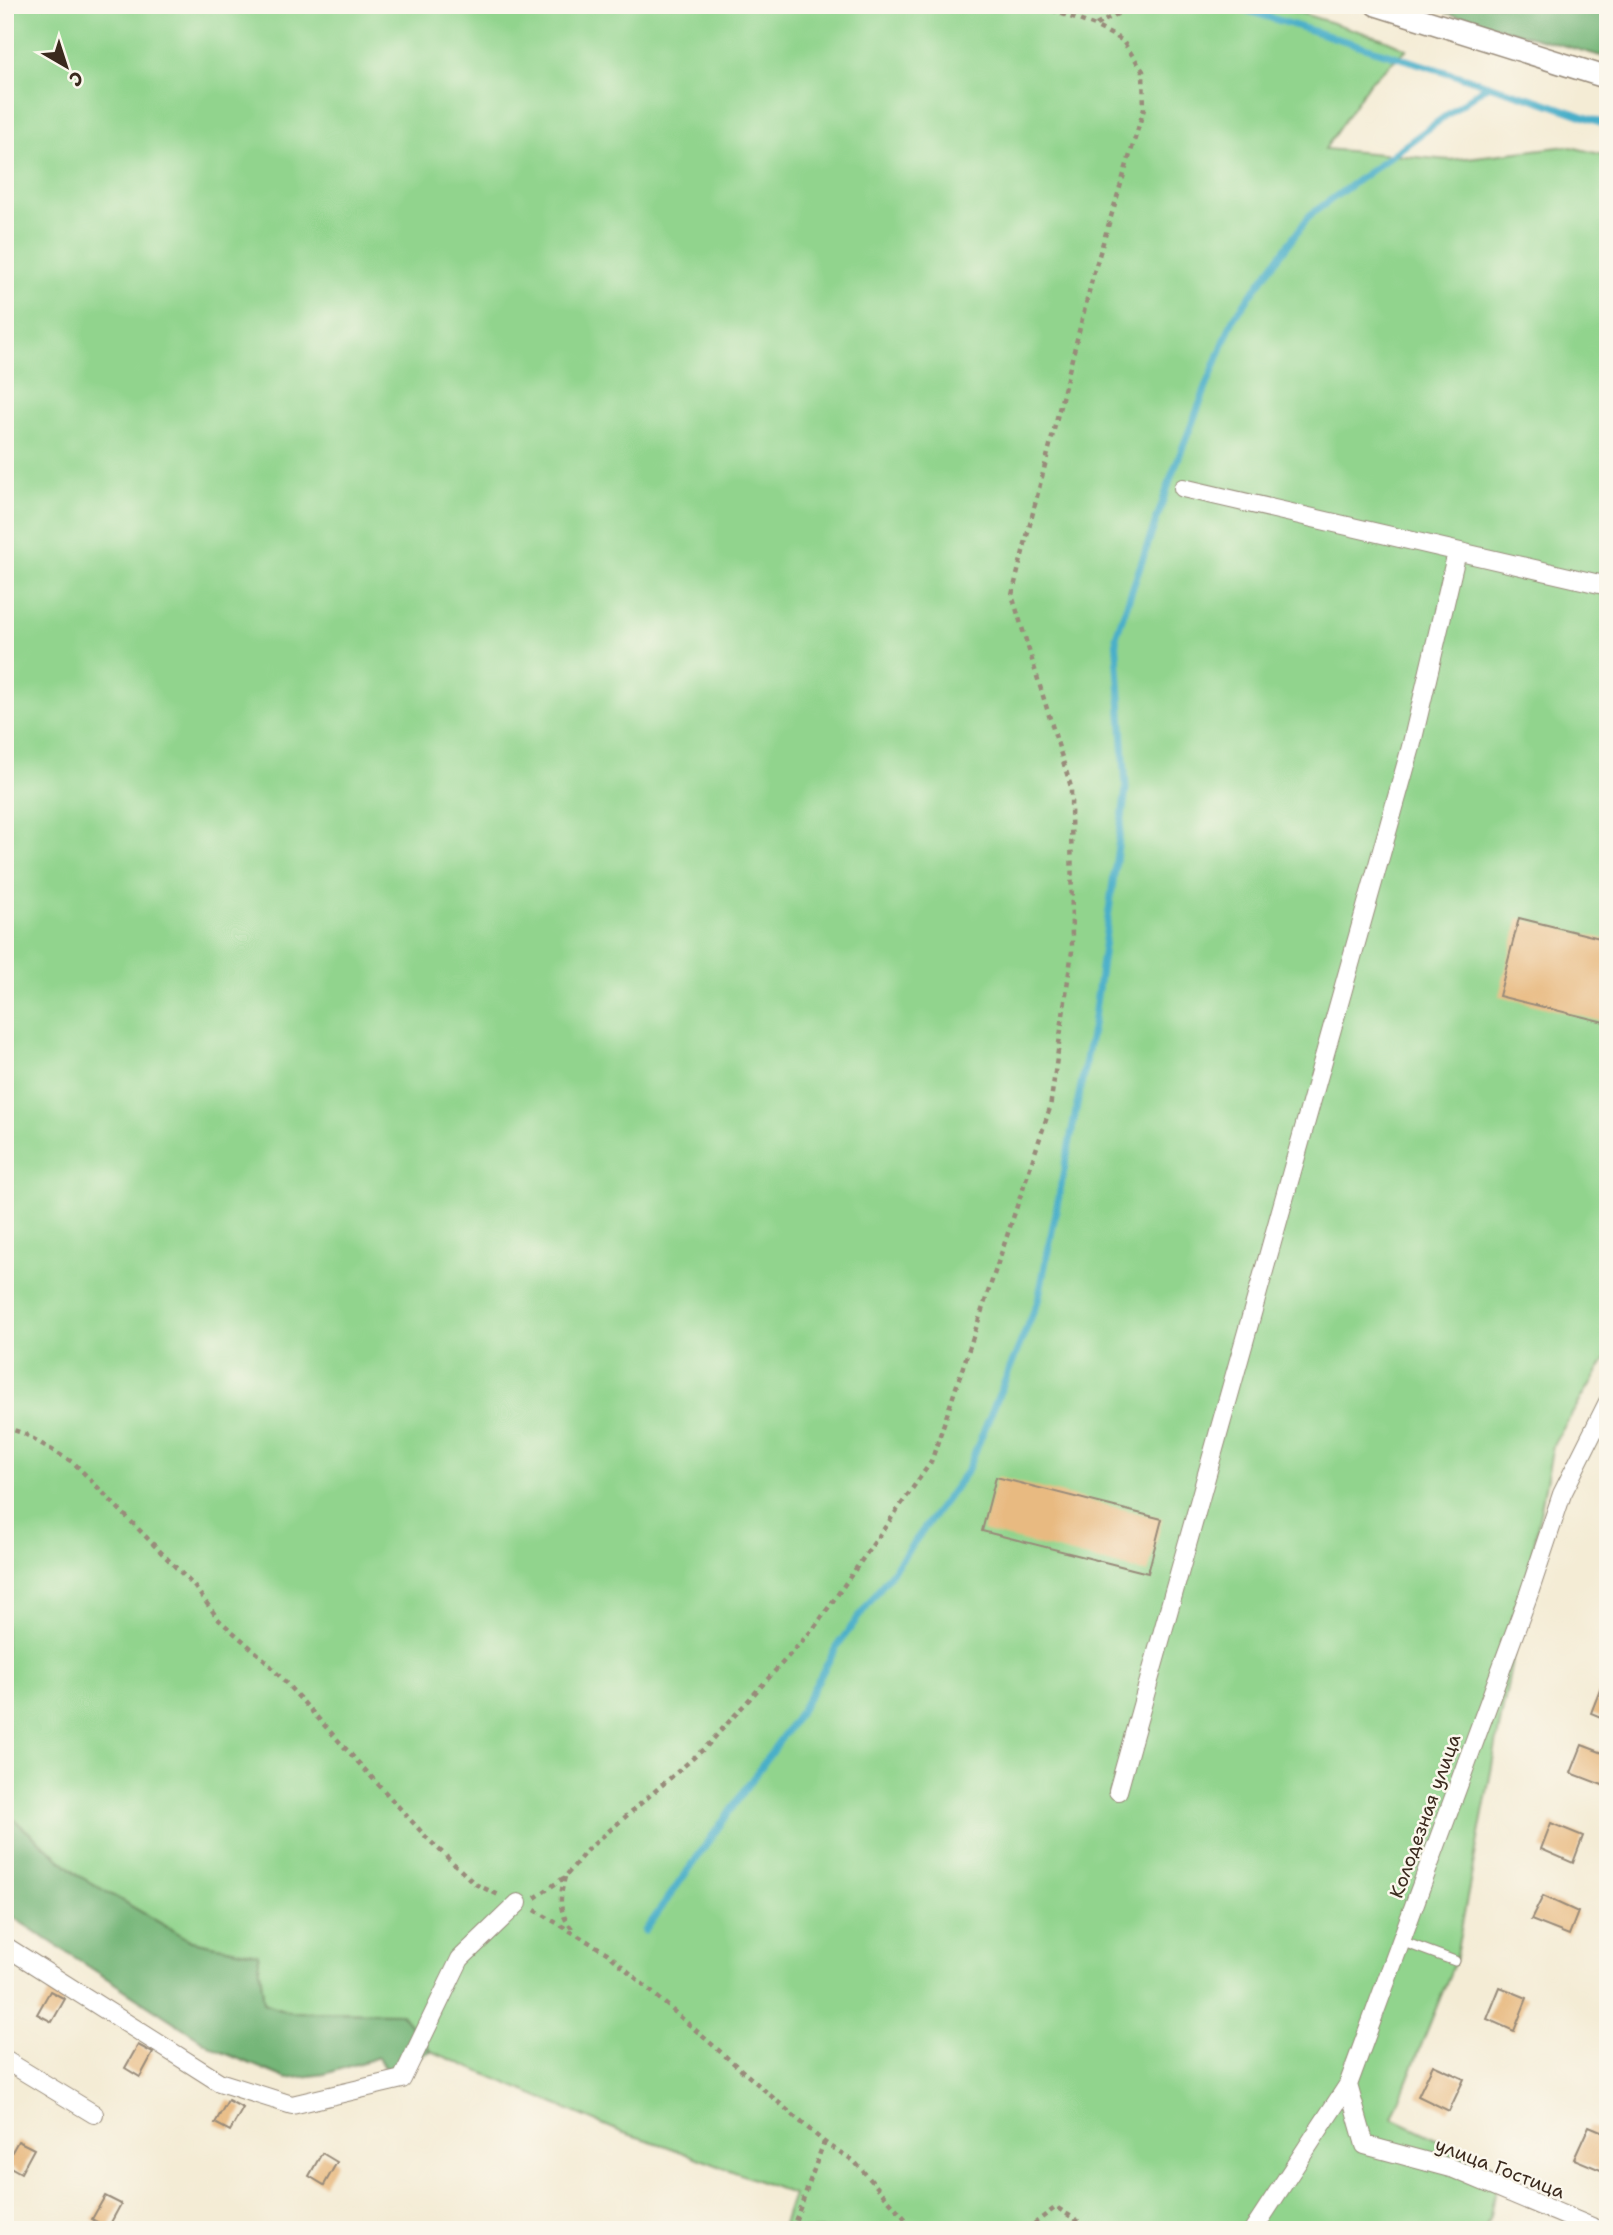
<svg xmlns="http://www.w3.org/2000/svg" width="1613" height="2235" font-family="'Shantell Sans',sans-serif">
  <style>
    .green { fill: #91d48d; stroke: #667f56; stroke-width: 2 }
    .forest { fill: #74b678; stroke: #58704b; stroke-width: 2 }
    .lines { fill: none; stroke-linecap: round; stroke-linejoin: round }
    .stream { stroke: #4aafc9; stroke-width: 7 }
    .building { fill: #e8ba81 }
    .service-casing { stroke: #988b7a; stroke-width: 11 }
    .minor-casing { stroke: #988b7a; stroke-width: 20 }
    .tertiary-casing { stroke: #988b7a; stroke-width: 24 }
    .path { stroke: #988b7a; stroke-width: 4.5; stroke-dasharray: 5 5; stroke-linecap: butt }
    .service { stroke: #fff; stroke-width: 9 }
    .minor { stroke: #fff; stroke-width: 18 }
    .tertiary { stroke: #fff; stroke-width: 21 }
    .labels { text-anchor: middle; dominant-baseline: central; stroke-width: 5; stroke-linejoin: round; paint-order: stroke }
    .street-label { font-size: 19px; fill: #3b2a1e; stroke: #fbf7ec }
  </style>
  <rect width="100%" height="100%" fill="#fbf7ec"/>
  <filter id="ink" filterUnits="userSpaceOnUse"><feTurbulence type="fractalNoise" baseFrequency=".0143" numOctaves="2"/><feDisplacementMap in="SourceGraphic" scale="14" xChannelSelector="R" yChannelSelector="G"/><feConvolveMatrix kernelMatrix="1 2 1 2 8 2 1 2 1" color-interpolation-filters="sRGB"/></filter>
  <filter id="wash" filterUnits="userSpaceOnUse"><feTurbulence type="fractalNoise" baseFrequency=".00686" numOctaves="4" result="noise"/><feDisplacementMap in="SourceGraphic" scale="28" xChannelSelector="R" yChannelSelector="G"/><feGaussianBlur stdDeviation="1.57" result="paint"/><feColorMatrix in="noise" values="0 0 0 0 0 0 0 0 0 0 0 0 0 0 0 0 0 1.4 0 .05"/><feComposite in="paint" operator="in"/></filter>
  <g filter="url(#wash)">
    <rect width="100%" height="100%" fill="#f4ecd5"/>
    <path class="green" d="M 5,5 L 1275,5 L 1384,39 L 1407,49 L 1370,82 L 1325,149 L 1450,160 L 1567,146 L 1608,156 L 1608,1355 L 1553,1445 L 1455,1961 L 1392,2118 L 1499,2168 L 1490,2216 L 1485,2230 L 781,2230 L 793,2194 L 666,2146 L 621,2132 L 431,2051 L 401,2013 L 289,2012 L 264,2003 L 258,1954 L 192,1941 L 81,1877 L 5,1812 Z"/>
    <path class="forest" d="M 1456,5 L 1608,5 L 1608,58 L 1447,13 Z
      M 5,1812 L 81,1877 L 191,1941 L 258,1954 L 264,2003 L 289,2012 L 401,2013 L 431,2051 L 388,2073 L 379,2057 L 325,2074 L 287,2079 L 217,2050 L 5,1912 Z"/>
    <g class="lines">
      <path class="stream" d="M 1229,5 L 1540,101 L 1608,125
        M 645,1931 L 802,1709 L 837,1646 L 967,1471 L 1038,1301 L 1093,1025 L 1126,789 L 1116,636 L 1173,472 L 1233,319 L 1310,215 L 1488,85"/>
    </g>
    <g id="blocks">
      <path class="building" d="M 1519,918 L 1608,940 L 1608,1023 L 1499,996 Z
        M 996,1477 L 1162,1519 L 1148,1573 L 982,1531 Z
        M 1604,1680 L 1608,1682 L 1608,1720 L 1591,1713 Z
        M 1582,1745 L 1608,1755 L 1608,1779 L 1605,1786 L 1571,1773 Z
        M 1551,1823 L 1583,1836 L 1573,1863 L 1541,1849 Z
        M 1543,1896 L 1578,1912 L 1569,1935 L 1531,1920 Z
        M 1500,1987 L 1527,1998 L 1514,2031 L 1487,2019 Z
        M 50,1991 L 65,1999 L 52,2022 L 37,2014 Z
        M 138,2045 L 153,2053 L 140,2077 L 125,2068 Z
        M 1433,2065 L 1464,2079 L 1449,2111 L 1418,2096 Z
        M 228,2100 L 243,2108 L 230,2131 L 215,2123 Z
        M 1589,2126 L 1608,2134 L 1608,2159 L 1603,2171 L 1574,2159 Z
        M 18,2141 L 34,2149 L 21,2173 L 5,2164 Z
        M 322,2153 L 337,2162 L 324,2185 L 309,2176 Z
        M 105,2196 L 121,2204 L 108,2228 L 92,2219 Z"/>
    </g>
  </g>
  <g filter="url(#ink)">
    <use href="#blocks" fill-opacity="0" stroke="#988b7a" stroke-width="2"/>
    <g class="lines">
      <g class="service-casing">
        <path id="service" d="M 1401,1941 L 1455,1961"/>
      </g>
      <g class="minor-casing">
        <path id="minor" d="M 1183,488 L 1608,586
          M 1118,1791 L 1411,747 L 1457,552
          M 5,1946 L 219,2082 L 292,2105 L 402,2079 L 460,1959 L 518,1903
          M 5,2060 L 94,2114
          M 1348,2085 L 1365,2145 L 1454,2169 L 1599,2230
          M 1253,2230 L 1348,2085 L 1528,1596 L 1562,1494 L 1608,1402"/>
      </g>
      <g class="tertiary-casing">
        <path id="tertiary" d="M 1376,5 L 1608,78"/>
      </g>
      <path class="path" d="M 1096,25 L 1123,11 L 1126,5
        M 5,1427 L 25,1434 L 74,1463 L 194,1586 L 219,1620 L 265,1660 L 427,1838 L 475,1884 L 501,1896
        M 565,1877 C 559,1899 558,1912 573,1930
        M 535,1898 L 565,1877 L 587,1850 L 706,1747 L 814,1628 L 931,1462 L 1050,1108 L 1072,951 L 1071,787 L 1012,595 L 1094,272 L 1144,109 L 1143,71 L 1122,40 L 1095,26 L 1038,5
        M 535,1910 L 607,1953 L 824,2142 L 854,2161 L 915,2230
        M 792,2230 L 824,2142
        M 1026,2230 L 1056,2207 L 1092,2230"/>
      <use href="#service" class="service"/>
      <use href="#minor" class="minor"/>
      <use href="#tertiary" class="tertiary"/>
    </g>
  </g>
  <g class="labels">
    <g class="street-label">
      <text transform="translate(1425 1816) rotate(-70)">Колодезная улица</text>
      <text transform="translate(1500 2168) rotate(21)">улица Гостица</text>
    </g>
  </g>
  <rect width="1613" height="2235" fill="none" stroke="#fbf7ec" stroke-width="28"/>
  <g transform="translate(66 66) rotate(141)" stroke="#fbf7ec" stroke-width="5" paint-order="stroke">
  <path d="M0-5L12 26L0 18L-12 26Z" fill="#3b2a1e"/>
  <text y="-10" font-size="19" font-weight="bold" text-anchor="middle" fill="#3b2a1e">С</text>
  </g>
</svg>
